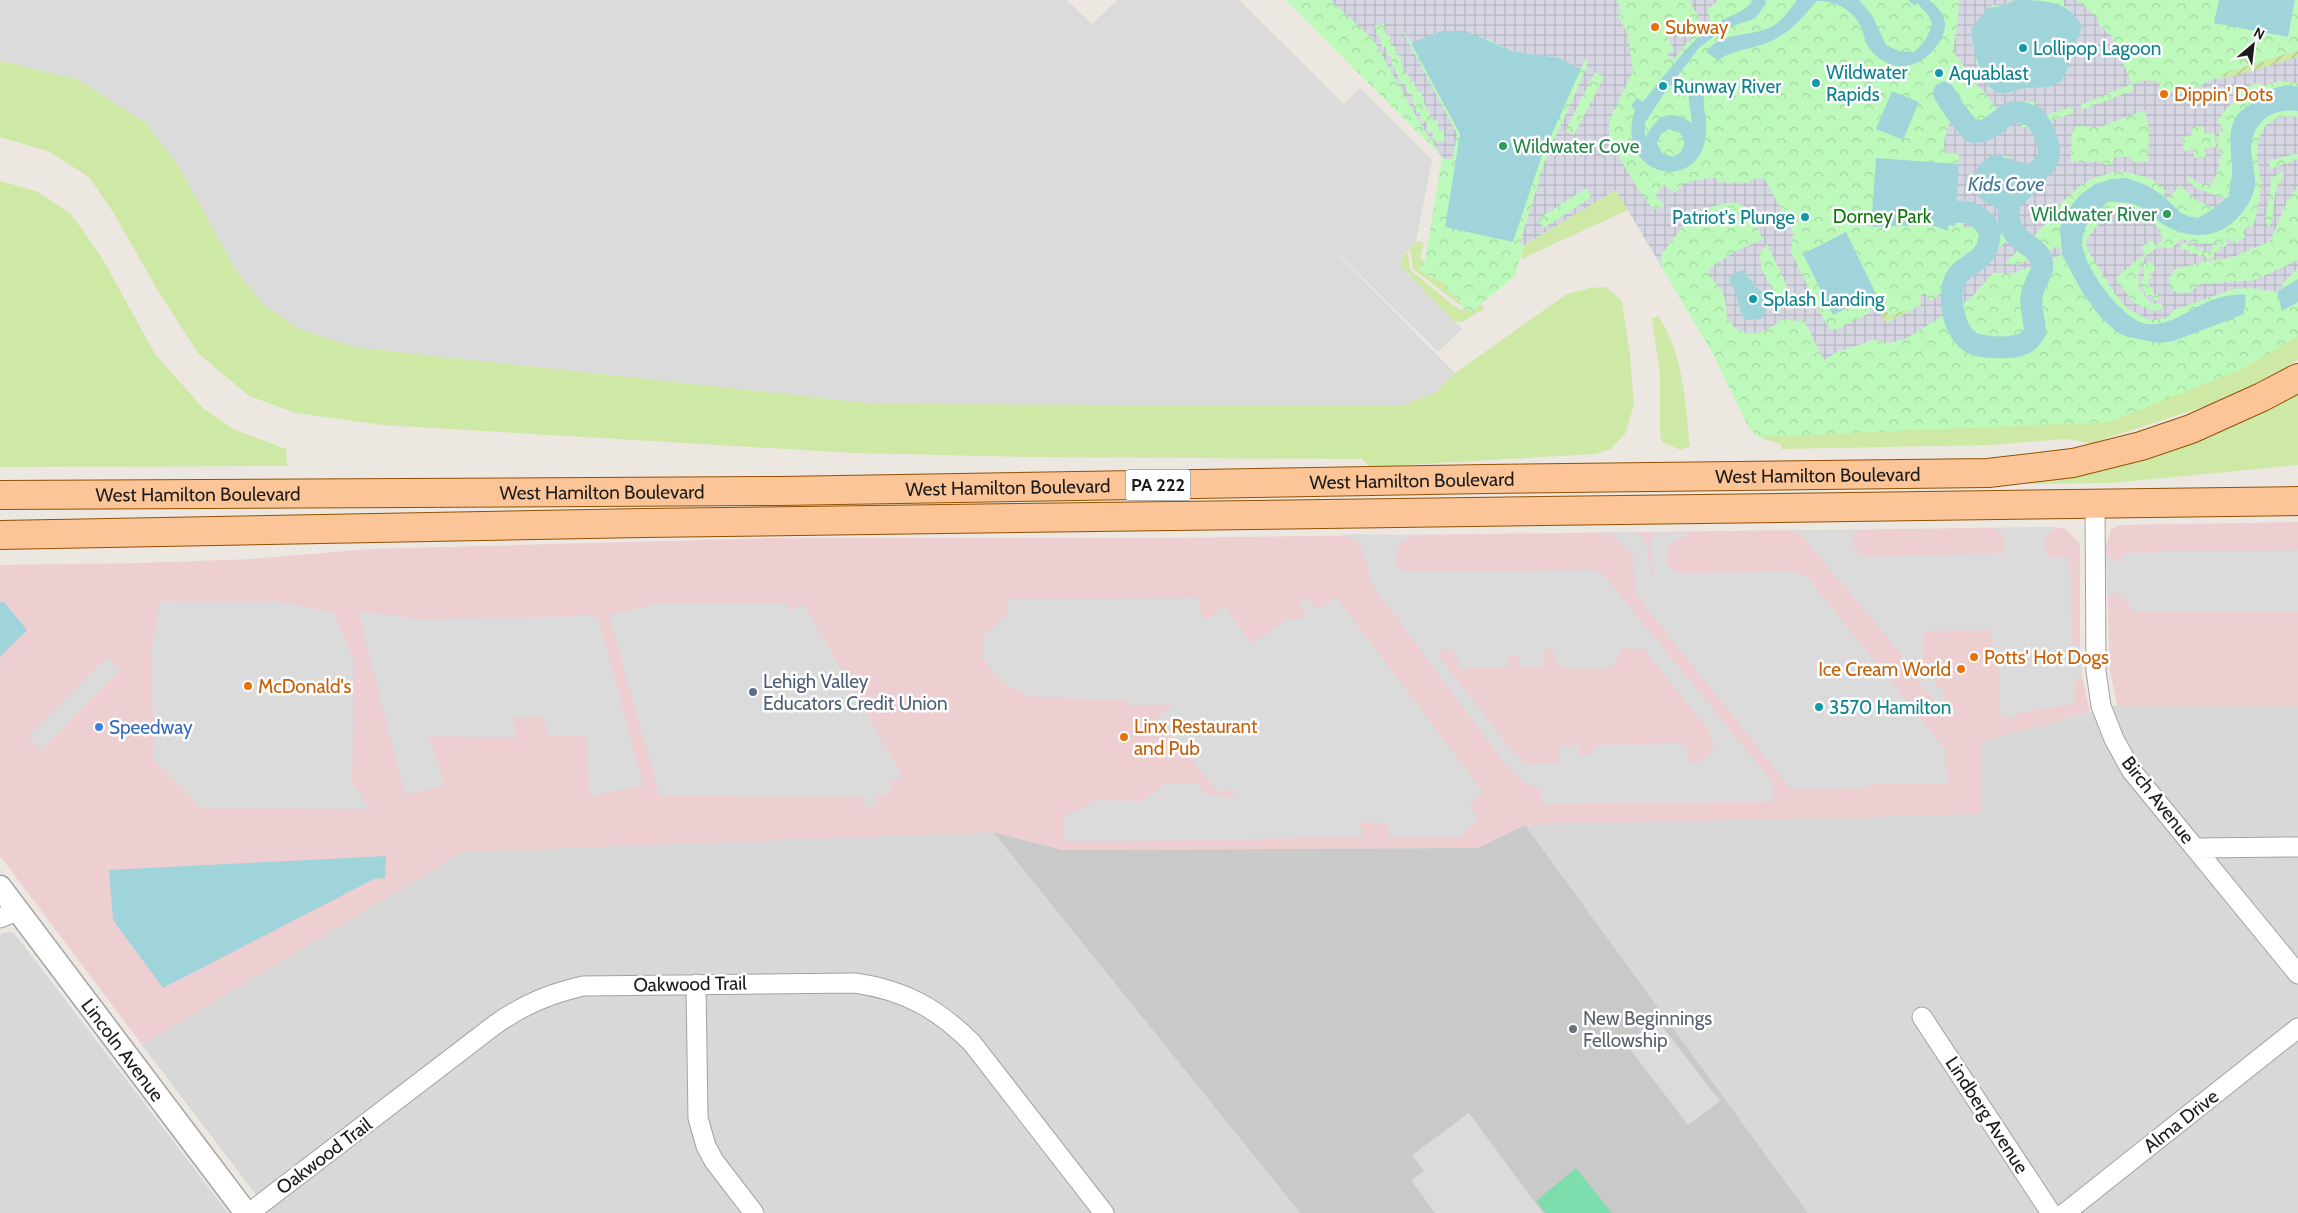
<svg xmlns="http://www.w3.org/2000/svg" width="2298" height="1213" font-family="Cabin,sans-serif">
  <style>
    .residential { fill: #d9d8d8 }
    .commercial { fill: #eecfd1 }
    .religious { fill: #c9c9c9 }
    .grass { fill: #cee8a5 }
    .park { fill: url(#park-crowns) }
    .garden { fill: url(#garden-furrows) }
    .pitch { fill: #7eddad }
    .parking { fill: #dbdbdb; fill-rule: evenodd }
    .plaza { fill: url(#plaza-grid); fill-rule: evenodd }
    .water { fill: #a0d4db; fill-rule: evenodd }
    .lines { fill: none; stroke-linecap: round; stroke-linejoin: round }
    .canal { stroke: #a0d4db; stroke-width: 22 }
    .minor-casing { stroke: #a2a2a2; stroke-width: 21 }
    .tertiary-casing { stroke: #a2a2a2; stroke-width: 25 }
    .primary-casing { stroke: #925101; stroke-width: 30 }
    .minor { stroke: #fff; stroke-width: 19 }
    .tertiary { stroke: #fff; stroke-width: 22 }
    .primary { stroke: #fbc597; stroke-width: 28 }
    .food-dot { fill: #e8710a; stroke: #fff; stroke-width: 2 }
    .culture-dot { fill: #0f9aa8; stroke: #fff; stroke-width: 2 }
    .leisure-dot { fill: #2e9e5b; stroke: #fff; stroke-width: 2 }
    .service-dot { fill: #5c6f8a; stroke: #fff; stroke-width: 2 }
    .shop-dot { fill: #3f7fe0; stroke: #fff; stroke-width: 2 }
    .worship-dot { fill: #6b7280; stroke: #fff; stroke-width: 2 }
    .labels { text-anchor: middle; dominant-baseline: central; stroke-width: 5; stroke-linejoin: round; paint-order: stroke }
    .shield { fill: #fff; stroke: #5f5f5f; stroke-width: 1 }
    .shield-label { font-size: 18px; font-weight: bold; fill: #1b1b1b }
    .food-label { font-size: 19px; fill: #c56008; stroke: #fff; text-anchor: start }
    .culture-label { font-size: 19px; fill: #0d838f; stroke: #fff; text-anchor: start }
    .leisure-label { font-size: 19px; fill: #27864d; stroke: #fff; text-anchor: start }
    .park-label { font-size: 19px; fill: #0e770b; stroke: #fff }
    .street-label { font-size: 19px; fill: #1b1b1b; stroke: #fff }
    .service-label { font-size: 19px; fill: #4e5e75; stroke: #fff; text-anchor: start }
    .shop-label { font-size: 19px; fill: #366cbe; stroke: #fff; text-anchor: start }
    .worship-label { font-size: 19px; fill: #5b616d; stroke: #fff; text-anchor: start }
    .water-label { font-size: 20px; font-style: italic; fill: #43789b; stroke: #fff }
  </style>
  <defs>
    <pattern id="park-crowns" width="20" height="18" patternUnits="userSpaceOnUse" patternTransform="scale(1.25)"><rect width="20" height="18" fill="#bef9bc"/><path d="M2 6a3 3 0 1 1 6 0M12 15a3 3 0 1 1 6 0" fill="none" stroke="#a3d5a1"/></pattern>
    <pattern id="garden-furrows" width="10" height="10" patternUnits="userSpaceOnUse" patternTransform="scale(1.25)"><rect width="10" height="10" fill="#cee8a5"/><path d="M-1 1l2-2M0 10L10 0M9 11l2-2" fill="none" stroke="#b0c68d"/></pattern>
    <pattern id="plaza-grid" width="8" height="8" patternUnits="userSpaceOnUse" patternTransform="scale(1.25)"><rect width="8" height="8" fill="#d5d6e2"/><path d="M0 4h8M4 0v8" fill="none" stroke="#b6b7c1"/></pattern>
  </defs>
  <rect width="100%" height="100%" fill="#ede7e1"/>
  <path class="residential" d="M 2117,705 L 2298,705 L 2298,1213 L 1808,1213 L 1525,825 L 1981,814 L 1981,742 Z
    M 993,832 L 1300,1213 L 270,1213 L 142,1045 L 462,852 Z
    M 8,932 L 14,933 L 18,938 L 228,1213 L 0,1213 L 0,934 Z"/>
  <path class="commercial" d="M 2298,522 L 2298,705 L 2117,705 L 2110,671 L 2106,546 L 2111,529 L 2120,525 Z
    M 2054,527 L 2066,529 L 2080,544 L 2080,646 L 2082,676 L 2090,712 L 1981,742 L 1981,814 L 1525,825 L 1478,848 L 1063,850 L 993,832 L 462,852 L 142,1045 L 0,856 L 0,565 L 141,563 L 252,559 L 370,549 L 771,538 L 1157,538 Z"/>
  <path class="religious" d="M 1525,825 L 1808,1213 L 1300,1213 L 993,832 L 1063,850 L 1478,848 Z"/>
  <path class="grass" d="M 0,61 L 77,79 L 145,122 L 179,166 L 236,270 L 263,304 L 355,347 L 869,403 L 927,404 L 1434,393 L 1455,373 L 1567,294 L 1590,288 L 1606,287 L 1622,301 L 1630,356 L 1634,405 L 1625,434 L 1611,449 L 1594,454 L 1370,467 L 1362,459 L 1031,457 L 854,453 L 383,425 L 296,413 L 249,396 L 198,353 L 160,294 L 113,212 L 89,177 L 48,151 L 0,137 Z
    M 0,181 L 36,191 L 71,214 L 102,258 L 155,354 L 203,408 L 233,429 L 286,449 L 287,466 L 0,467 Z
    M 1616,190 L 1628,210 L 1521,259 L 1524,245 Z
    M 1416,241 L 1424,243 L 1420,258 L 1425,261 L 1419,267 L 1429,277 L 1444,282 L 1449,292 L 1462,303 L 1460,305 L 1413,269 L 1410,248 Z
    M 1406,252 L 1408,255 L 1410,270 L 1454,306 L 1461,310 L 1465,308 L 1471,312 L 1479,304 L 1485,308 L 1462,322 L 1454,321 L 1403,269 L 1400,263 Z
    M 1658,316 C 1684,354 1685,402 1690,446 L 1681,450 L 1662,442 L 1660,433 L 1660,374 L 1652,319 Z
    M 2298,333 L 2298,360 L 2240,392 L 2209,405 L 2091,443 L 2065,439 L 1990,445 L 1781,449 L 1781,444 C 1748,436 1749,427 1735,399 Z
    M 2298,385 L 2298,465 L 2111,483 L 1996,484 Z"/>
  <path class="park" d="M 1286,0 L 2298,0 L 2298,336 L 2240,370 L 2109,422 L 1757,437 L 1748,426 L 1713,354 L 1616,190 L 1524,245 L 1515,276 L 1471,312 L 1460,305 L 1462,302 L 1449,292 L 1444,282 L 1429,277 L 1418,267 L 1425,261 L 1442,157 Z"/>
  <path class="garden" d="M 2298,50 L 2298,57 L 2228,78 L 2219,75 Z
    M 1882,300 L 1889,316 L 1909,309 L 1908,312 L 1885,322 L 1874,304 Z"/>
  <path class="pitch" d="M 1576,1168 L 1612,1213 L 1546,1213 L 1536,1201 Z"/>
  <path class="parking" d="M 0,0 L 1067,0 L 1092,24 L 1117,0 L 1239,0 L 1344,104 L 1360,88 L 1432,160 L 1416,241 L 1402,258 L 1400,263 L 1403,269 L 1462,329 L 1438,352 L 1290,206 L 1455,373 L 1434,393 L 1401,406 L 927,404 L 869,403 L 355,347 L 299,329 L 263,304 L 236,270 L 179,166 L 145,122 L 77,79 L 0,61 Z
    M 2054,527 L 2054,532 L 2049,531 L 2045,540 L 2045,552 L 2048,557 L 2070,558 L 2072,644 L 2080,646 L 2082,676 L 2076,678 L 2074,684 L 2074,704 L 2017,713 L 2015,718 L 2002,718 L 2000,709 L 1999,661 L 1993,661 L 1992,630 L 1923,631 L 1924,676 L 1936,676 L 1936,687 L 1943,687 L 1944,708 L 1922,688 L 1906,668 L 1901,654 L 1887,637 L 1800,534 L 1792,530 L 1860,530 L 1854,533 L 1853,545 L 1859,554 L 1868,557 L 2000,553 L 2006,552 L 2005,543 L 2002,534 L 1995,528 Z
    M 1605,532 L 1641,533 L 1639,535 L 1646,543 L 1651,576 L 1653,575 L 1650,544 L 1654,536 L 1652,532 L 1691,533 L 1674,542 L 1668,549 L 1665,561 L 1672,570 L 1679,573 L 1793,572 L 1808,577 L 1945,750 L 1947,783 L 1869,783 L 1869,788 L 1792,790 L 1636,594 L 1633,556 L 1617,538 Z
    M 1341,534 L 1415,535 L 1400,543 L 1395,557 L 1396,565 L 1405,572 L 1594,570 L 1604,575 L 1772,782 L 1773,802 L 1542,803 L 1541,788 L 1527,784 L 1519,778 L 1502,760 L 1371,583 L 1362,547 L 1351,538 ZM 1444,648 L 1453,650 L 1457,654 L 1460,669 L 1508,667 L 1509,655 L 1519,656 L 1519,667 L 1545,666 L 1544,652 L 1548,648 L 1552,649 L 1557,662 L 1563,666 L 1572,669 L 1604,670 L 1614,664 L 1622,648 L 1644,649 L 1709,730 L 1714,747 L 1709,756 L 1701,762 L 1690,763 L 1688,760 L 1687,744 L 1594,745 L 1593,754 L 1580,755 L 1580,746 L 1560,745 L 1559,764 L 1527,764 L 1515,755 L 1441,659 L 1439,653 Z
    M 2298,550 L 2298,612 L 2131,611 L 2129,603 L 2119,594 L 2112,593 L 2108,596 L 2106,555 L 2119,562 L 2122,559 L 2122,553 Z
    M 1305,597 L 1315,607 L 1321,608 L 1336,597 L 1483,792 L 1469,805 L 1479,819 L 1459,837 L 1390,837 L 1388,823 L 1360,822 L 1362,837 L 1063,842 L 1063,817 L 1096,800 L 1143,801 L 1165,783 L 1199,783 L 1203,793 L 1235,798 L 1234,788 L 1219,793 L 1158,718 L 1173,704 L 1127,706 L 1127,700 L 1032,697 L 1005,685 L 982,658 L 983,636 L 1007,615 L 1008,599 L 1199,598 L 1201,616 L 1206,620 L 1224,606 L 1252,644 L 1286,620 L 1308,617 L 1298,603 Z
    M 160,601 L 279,602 L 333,612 L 354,661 L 352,782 L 370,809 L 201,808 L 154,760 L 151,653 Z
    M 784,603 L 790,611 L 804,604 L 902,776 L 891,783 L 890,794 L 876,795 L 877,805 L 863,807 L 862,797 L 660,796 L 609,615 L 658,604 Z
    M 358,611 L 419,619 L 598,616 L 643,785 L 590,796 L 586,736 L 547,735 L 545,718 L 513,717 L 516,738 L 429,736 L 445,785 L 405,795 Z
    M 107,657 L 120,670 L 41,750 L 29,737 Z
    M 1657,1020 L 1720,1101 L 1688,1125 L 1626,1044 Z
    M 1469,1113 L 1543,1213 L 1435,1213 L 1411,1180 L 1424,1171 L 1412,1155 Z"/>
  <path class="plaza" d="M 1330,0 L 1617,0 L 1621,12 L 1617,14 L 1628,35 L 1633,71 L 1609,121 L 1609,140 L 1636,186 L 1652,208 L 1657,209 L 1665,205 L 1655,197 L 1664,185 L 1675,193 L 1682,185 L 1691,181 L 1710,178 L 1716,178 L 1717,182 L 1748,183 L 1753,179 L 1763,178 L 1766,181 L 1793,232 L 1791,252 L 1824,320 L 1831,330 L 1837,329 L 1870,313 L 1869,310 L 1876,306 L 1885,322 L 1889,322 L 1921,305 L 1920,296 L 1925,293 L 1930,301 L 1953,285 L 1955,288 L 1961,284 L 1976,266 L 2022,229 L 1964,227 L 1963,215 L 1956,202 L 1959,154 L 1945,153 L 1944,143 L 1949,123 L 1951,121 L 1964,139 L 1973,130 L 1977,132 L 1988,127 L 2001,129 L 2008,125 L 2003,111 L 1997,109 L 1981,88 L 1980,89 L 1953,51 L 1958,22 L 1959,0 L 2014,0 L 2003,6 L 1992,5 L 1972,44 L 1976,53 L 1976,63 L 1981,72 L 1990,89 L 1999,93 L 2029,88 L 2049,87 L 2066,73 L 2074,42 L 2082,26 L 2068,8 L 2064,6 L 2064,0 L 2077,0 L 2097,17 L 2099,25 L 2111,35 L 2132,84 L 2148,80 L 2160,83 L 2159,89 L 2170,92 L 2185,91 L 2198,88 L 2210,79 L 2228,78 L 2298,57 L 2298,83 L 2279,81 L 2266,85 L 2255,83 L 2246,88 L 2222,114 L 2217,123 L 2222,126 L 2217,140 L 2221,157 L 2219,157 L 2219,167 L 2212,184 L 2203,185 L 2189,177 L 2186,179 L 2196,188 L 2226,199 L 2215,208 L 2197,201 L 2180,185 L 2168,199 L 2164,195 L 2166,191 L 2156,182 L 2147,177 L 2120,171 L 2095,177 L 2080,186 L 2063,201 L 2043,227 L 2005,263 L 2017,265 L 2058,246 L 2061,255 L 2013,273 L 1993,273 L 1970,299 L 1905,339 L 1890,343 L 1873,340 L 1837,352 L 1824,360 L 1804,320 L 1796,321 L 1782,319 L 1773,326 L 1762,332 L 1747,334 L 1734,327 L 1727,318 L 1725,299 L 1720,288 L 1709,275 L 1709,269 L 1734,252 L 1763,239 L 1746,207 L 1737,203 L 1725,203 L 1701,210 L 1684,225 L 1661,255 L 1662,267 L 1616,190 L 1524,245 L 1520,243 L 1545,161 L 1587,67 L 1586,56 L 1581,69 L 1559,58 L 1511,51 L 1489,40 L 1442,31 L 1411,43 L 1399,24 L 1457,134 L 1452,160 L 1447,159 L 1442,157 L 1420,123 L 1373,39 ZM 1384,24 L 1386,35 L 1390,35 L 1391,46 L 1395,46 L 1396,55 L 1400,55 L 1405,74 L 1408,73 L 1410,83 L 1415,82 L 1417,92 L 1421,92 L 1427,111 L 1430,111 L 1431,121 L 1437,120 L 1439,131 L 1443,130 L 1445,141 L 1434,142 L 1432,131 L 1428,132 L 1426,121 L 1421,122 L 1420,112 L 1416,112 L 1411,93 L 1407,94 L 1405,84 L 1400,84 L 1398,74 L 1396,75 L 1394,66 L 1392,66 L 1391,56 L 1387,56 L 1386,47 L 1382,47 L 1380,36 L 1377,36 L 1375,25 ZM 1595,72 L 1604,77 L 1574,135 L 1565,131 ZM 2132,84 L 2134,90 L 2082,110 L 2080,105 ZM 2023,101 L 2035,102 L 2034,119 L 2071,107 L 2074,113 L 2041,124 L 2041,127 L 2022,127 ZM 2145,110 L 2149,130 L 2148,162 L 2131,162 L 2131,157 L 2114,157 L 2111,165 L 2100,164 L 2100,162 L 2071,162 L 2072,130 L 2075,130 L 2075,126 L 2100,127 ZM 2204,126 L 2205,134 L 2215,133 L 2216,147 L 2205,148 L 2206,157 L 2194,158 L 2193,150 L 2184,151 L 2182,137 L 2192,135 L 2192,127 ZM 2004,155 L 2012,159 L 2036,180 L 2036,192 L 2028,201 L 1990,204 L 1981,199 ZM 1586,188 L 1592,197 L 1544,228 L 1538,219 ZM 1767,244 L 1796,305 L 1796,306 L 1785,306 L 1779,302 L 1761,268 L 1760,253 ZM 1747,274 L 1756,287 L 1766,295 L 1771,303 L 1739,312 L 1738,295 L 1730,281 L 1731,275 Z
    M 1689,0 L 1719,0 L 1707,9 L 1711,22 L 1699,28 L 1673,60 L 1667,54 L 1674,50 L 1667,37 L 1700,20 Z
    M 2290,116 L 2298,117 L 2298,153 L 2269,161 L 2270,169 L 2298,159 L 2298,186 L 2287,202 L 2270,241 L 2231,258 L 2207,261 L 2175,269 L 2169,279 L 2170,289 L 2177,292 L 2189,293 L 2200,284 L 2255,280 L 2298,260 L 2298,268 L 2281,285 L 2285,288 L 2277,292 L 2251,288 L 2233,289 L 2174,310 L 2167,318 L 2150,320 L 2128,309 L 2115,294 L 2087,249 L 2086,240 L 2097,226 L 2108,213 L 2132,213 L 2146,218 L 2157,226 L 2163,240 L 2156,246 L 2152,240 L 2141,247 L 2145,254 L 2115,278 L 2134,303 L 2154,311 L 2163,308 L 2161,303 L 2151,304 L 2139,288 L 2138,276 L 2146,255 L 2158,247 L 2172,248 L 2181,239 L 2195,243 L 2217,243 L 2218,240 L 2219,244 L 2212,245 L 2213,250 L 2203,252 L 2203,248 L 2196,250 L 2195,245 L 2188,246 L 2187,243 L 2180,244 L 2182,250 L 2189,250 L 2190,254 L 2197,253 L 2198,256 L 2205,255 L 2206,259 L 2214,257 L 2214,253 L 2220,251 L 2220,247 L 2227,246 L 2226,238 L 2237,243 L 2246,236 L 2243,233 L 2248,225 L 2252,228 L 2255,221 L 2260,196 L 2261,182 L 2257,158 L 2258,139 L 2265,126 L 2278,117 ZM 2285,172 L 2275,193 L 2272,222 L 2268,227 L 2265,219 L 2271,186 L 2270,178 ZM 2153,262 L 2155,271 L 2150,272 L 2152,278 L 2148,279 L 2149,288 L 2153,288 L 2154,295 L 2158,294 L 2159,300 L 2153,301 L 2152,295 L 2146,296 L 2140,280 L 2144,279 L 2144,264 Z"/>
  <path class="water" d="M 1752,0 L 1765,0 L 1766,3 L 1756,18 L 1722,30 L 1699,48 L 1665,92 L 1645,123 L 1645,138 C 1658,115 1668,108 1692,123 L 1688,93 L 1691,77 C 1694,83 1700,87 1703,92 C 1705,97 1703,103 1704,108 C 1723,201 1610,184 1635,110 L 1631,106 L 1637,98 L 1643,102 C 1664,76 1685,47 1711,26 C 1720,19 1752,10 1752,0 ZM 1669,129 L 1680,133 L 1685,142 L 1681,152 L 1673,157 L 1662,153 L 1657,143 L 1661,134 Z
    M 1797,0 L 1859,0 L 1872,15 L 1886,45 L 1899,51 L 1914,52 C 1924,43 1929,36 1932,23 L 1928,15 L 1917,3 L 1915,6 L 1908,0 L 1929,0 C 1943,11 1950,22 1941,39 C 1925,68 1892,78 1869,48 C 1864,41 1864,31 1859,23 C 1851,9 1833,0 1817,1 C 1804,15 1794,29 1777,38 C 1758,49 1736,48 1718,60 L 1706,52 C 1722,30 1751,38 1773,26 C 1783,20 1790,9 1797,0 Z
    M 2015,0 C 2042,0 2069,0 2082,26 C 2077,37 2067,75 2062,80 C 2053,89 2041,87 2029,88 C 2020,88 2007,95 1999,93 C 1982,90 1972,44 1971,30 L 1987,8 L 2003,6 Z
    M 2219,0 L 2295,0 L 2288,37 L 2214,23 Z
    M 1442,31 L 1466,31 L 1511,51 L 1559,58 L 1581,69 L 1541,158 L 1513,242 L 1445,227 L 1460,134 L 1411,43 Z
    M 2286,85 L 2298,87 L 2298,111 C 2271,107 2251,123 2251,151 C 2252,163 2256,174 2255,186 C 2252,206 2233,227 2214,233 C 2191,239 2171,231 2153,217 C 2149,214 2143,208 2138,206 C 2129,202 2118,202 2108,202 C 2095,213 2083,224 2082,242 C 2082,266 2124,323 2148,324 C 2173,326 2193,306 2215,299 C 2224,296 2233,295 2242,294 L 2246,295 L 2244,314 L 2174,341 L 2159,343 L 2128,337 L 2118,333 L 2101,318 L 2084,295 L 2062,255 L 2060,227 L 2068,210 L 2079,196 L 2095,184 L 2112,179 L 2127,178 L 2148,186 L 2162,195 L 2181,213 L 2196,219 L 2215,208 L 2229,196 C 2229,187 2233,177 2232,168 C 2231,143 2224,118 2251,104 L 2245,96 L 2261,87 L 2267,90 Z
    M 1892,91 L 1919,102 L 1903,140 L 1876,129 Z
    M 1994,154 L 2030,165 L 2036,180 L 2036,192 L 2020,207 L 2001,211 C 1995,207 1985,203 1980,198 C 1964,182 1978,162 1994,154 Z
    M 1876,158 L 1959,164 L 1955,226 L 1949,225 L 1948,231 L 1931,225 L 1874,227 L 1865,225 L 1865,214 L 1872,214 Z
    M 1846,232 L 1876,294 L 1833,315 L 1803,254 Z
    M 1743,270 L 1756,287 L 1766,295 L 1771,303 L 1761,319 L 1745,320 C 1737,307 1739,294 1729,281 L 1731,275 Z
    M 2298,279 L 2298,302 L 2282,311 L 2277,292 Z
    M 0,602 L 4,602 L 27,630 L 0,657 Z
    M 386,856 L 385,878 L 374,879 L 163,988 L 113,920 L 109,870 Z"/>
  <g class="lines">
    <path class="canal" d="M 1937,213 C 1961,212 1975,206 1990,231 C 1989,275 1948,255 1952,303 C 1953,316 1958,333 1969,341 C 1979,349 2018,350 2028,341 C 2031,339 2033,334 2035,332 C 2035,319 2029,306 2032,294 C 2034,282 2044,274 2042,262 C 2038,242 2006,244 2009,211 C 2012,161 2077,183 2035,117 C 2030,116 2022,111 2016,112 C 2000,114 1994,133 1972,132 L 1956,112 L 1944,93"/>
    <g class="minor-casing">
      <path id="minor" d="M 2095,505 L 2096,671 L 2101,706 L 2114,739 L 2131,770 L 2298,974
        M 2196,848 L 2298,847
        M 0,918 L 17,911
        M 696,984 L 698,1118 L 706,1146 L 714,1161 L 754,1213
        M 1922,1017 L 2051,1213
        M 249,1213 L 496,1024 C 525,1004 549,994 583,986 L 855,983 C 904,990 937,1008 972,1043 L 1104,1213
        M 2065,1213 L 2298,1028"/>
    </g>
    <g class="tertiary-casing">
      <g id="tertiary">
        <path id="s1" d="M 0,887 L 246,1213"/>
      </g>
    </g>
    <g class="primary-casing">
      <g id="primary">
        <path id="s2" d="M 0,495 L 781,491 L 1486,479 L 1988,473 L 2073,463 L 2141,446 L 2191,429 L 2262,397 L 2298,378"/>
        <path d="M 0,535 L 643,523 L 2298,501"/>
      </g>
    </g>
    <use href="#minor" class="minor"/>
    <use href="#tertiary" class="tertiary"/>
    <use href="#primary" class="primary"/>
  </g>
  <g class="food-dot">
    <circle cx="1655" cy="27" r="5"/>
    <circle cx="2164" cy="94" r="5"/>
    <circle cx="1974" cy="657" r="5"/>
    <circle cx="1961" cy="669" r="5"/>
    <circle cx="248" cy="686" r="5"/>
    <circle cx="1124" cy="737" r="5"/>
  </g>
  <g class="culture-dot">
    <circle cx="2023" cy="48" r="5"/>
    <circle cx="1939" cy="73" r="5"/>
    <circle cx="1816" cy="83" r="5"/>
    <circle cx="1663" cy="86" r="5"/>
    <circle cx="1805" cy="217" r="5"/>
    <circle cx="1753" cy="299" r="5"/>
    <circle cx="1819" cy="707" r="5"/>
  </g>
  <g class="leisure-dot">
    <circle cx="1503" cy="146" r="5"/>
    <circle cx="2167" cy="214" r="5"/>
  </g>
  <circle class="service-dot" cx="753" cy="692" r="5"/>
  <circle class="shop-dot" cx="99" cy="727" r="5"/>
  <circle class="worship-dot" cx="1573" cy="1029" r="5"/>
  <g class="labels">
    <rect class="shield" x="1125.5" y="469.5" width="65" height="31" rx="4"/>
    <g class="shield-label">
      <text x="1158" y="485">PA 222</text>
    </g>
    <g class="food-label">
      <text x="1665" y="27">Subway</text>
      <text x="2174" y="94">Dippin' Dots</text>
      <text x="1984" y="657">Potts' Hot Dogs</text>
      <text x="1951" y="669" text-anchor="end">Ice Cream World</text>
      <text x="258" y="686">McDonald's</text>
      <text x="1134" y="726">Linx Restaurant<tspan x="1134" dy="22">and Pub</tspan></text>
    </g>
    <g class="culture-label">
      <text x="2033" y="48">Lollipop Lagoon</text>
      <text x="1826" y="72">Wildwater<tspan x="1826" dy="22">Rapids</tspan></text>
      <text x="1949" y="73">Aquablast</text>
      <text x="1673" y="86">Runway River</text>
      <text x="1795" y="217" text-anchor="end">Patriot's Plunge</text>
      <text x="1763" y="299">Splash Landing</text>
      <text x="1829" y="707">3570 Hamilton</text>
    </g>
    <g class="leisure-label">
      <text x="1513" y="146">Wildwater Cove</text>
      <text x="2157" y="214" text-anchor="end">Wildwater River</text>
    </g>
    <g class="park-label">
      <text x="1882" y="216">Dorney Park</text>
    </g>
    <g class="street-label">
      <text stroke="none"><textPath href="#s2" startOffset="1818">West Hamilton Boulevard</textPath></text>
      <text stroke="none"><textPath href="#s2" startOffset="1412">West Hamilton Boulevard</textPath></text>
      <text stroke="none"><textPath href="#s2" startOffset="1008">West Hamilton Boulevard</textPath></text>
      <text stroke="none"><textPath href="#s2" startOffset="602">West Hamilton Boulevard</textPath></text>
      <text stroke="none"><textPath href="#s2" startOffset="198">West Hamilton Boulevard</textPath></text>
      <text transform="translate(2158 800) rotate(52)">Birch Avenue</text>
      <text transform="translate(690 984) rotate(-1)">Oakwood Trail</text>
      <text stroke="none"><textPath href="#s1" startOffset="204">Lincoln Avenue</textPath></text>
      <text transform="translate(1987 1115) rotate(57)">Lindberg Avenue</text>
      <text transform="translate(2181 1121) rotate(-38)">Alma Drive</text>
      <text transform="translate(324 1156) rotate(-37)">Oakwood Trail</text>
    </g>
    <g class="service-label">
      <text x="763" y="681">Lehigh Valley<tspan x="763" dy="22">Educators Credit Union</tspan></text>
    </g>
    <g class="shop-label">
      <text x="109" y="727">Speedway</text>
    </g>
    <g class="worship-label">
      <text x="1583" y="1018">New Beginnings<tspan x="1583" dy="22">Fellowship</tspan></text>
    </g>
    <g class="water-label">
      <text x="2006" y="184">Kids Cove</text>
    </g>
  </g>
  <g transform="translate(2253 45) rotate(28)" stroke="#ffffff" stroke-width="4" paint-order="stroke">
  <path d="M0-4L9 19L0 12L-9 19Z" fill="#1b1b1b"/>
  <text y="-8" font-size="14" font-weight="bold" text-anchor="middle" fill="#1b1b1b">N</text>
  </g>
</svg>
